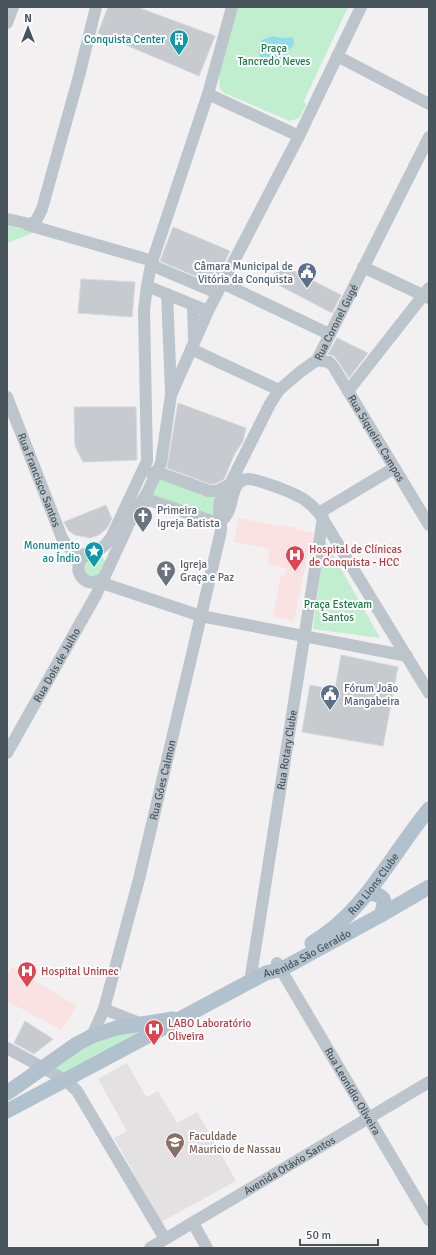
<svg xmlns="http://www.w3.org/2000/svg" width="436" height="1255" font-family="Signika,sans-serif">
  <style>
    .education { fill: #e3e1e2 }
    .medical { fill: #fae2e2 }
    .green { fill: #c0eecf }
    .water { fill: #8fdde9 }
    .building { fill: #c7cbcf; stroke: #d4d7db }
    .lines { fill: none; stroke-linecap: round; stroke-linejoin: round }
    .minor { stroke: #bcc5cc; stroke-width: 12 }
    .major { stroke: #b1c1cd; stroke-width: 15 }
    .labels { text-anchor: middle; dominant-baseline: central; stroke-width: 4; stroke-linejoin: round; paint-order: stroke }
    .culture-label { font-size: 11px; fill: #0d838f; stroke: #fff; text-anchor: end }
    .park-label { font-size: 11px; fill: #1a7d45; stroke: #fff }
    .service-label { font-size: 11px; fill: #4e5e75; stroke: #fff; text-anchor: end }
    .street-label { font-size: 11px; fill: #48555d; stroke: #fff }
    .worship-label { font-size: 11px; fill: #5b616d; stroke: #fff; text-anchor: start }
    .health-label { font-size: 11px; fill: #be3a42; stroke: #fff; text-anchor: start }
    .education-label { font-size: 11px; fill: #785e54; stroke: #fff; text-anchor: start }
  </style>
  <rect width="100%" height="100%" fill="#f2f0f0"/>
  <path class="education" d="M 127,1063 L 146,1097 L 158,1091 L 177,1123 L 197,1112 L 236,1181 L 161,1222 L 114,1138 L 127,1131 L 98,1079 Z"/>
  <path class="medical" d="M 239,518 L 277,526 L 278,524 L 297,528 L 297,530 L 314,533 L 310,554 L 308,554 L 294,621 L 273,616 L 281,575 L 284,576 L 286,568 L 267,564 L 270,549 L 234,542 Z
    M 12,967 L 77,1006 L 61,1030 L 7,1001 L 7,975 Z"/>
  <path class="green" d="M 238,7 L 348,7 L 304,101 L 306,105 L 299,118 L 290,121 L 224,93 L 220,89 L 219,75 Z
    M 7,225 L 36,232 L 7,243 Z
    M 159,476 L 217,492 L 220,520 L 152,499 L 150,492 Z
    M 325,540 L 380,638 L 313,629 Z
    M 100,556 L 103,558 L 107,564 L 98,582 L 78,570 L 79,563 Z
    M 148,1031 L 65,1080 L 43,1069 L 92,1036 Z"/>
  <path class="water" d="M 273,36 L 281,38 L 292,37 C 297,44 291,48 287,53 L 289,62 L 287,66 C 268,69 252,59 262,40 Z"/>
  <path class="building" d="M 108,7 L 137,7 L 215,36 L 199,76 L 98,33 Z
    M 173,227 L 230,251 L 214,284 L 160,261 Z
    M 280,264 L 341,295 L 332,313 L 271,281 Z
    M 81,279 L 135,282 L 132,317 L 78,313 Z
    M 337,338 L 368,353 L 349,378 L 338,361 L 334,356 L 328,354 Z
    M 178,403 L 246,428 L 243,441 L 234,455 L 224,479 L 215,484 L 210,484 L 167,468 Z
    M 74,407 L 136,407 L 137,460 L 83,462 L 75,446 Z
    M 106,505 L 112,519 L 107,528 L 99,535 L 90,538 L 75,535 L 69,531 L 65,524 L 64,522 Z
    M 341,655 L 398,667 L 383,746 L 302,732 L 310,685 L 335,690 Z
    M 25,1021 L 53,1039 L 34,1054 L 14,1043 Z"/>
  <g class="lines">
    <g class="minor">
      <path d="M 7,23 L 13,7"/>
      <path d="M 337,56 L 429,104"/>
      <path d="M 208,94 L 299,136"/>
      <path d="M 7,219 L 30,224 L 36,221 L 42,209 L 79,76 L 96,7"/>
      <path d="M 28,225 L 153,261"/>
      <path d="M 151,265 L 217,293"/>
      <path d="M 363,267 L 429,298"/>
      <path d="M 222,283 L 329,334"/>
      <path d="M 147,286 L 208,311"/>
      <path d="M 167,294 L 171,392"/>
      <path d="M 193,305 L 194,339"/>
      <path d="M 191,349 L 279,390"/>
      <path id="s1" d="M 317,360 L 329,362 L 333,366 L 429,525"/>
      <path d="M 348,391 L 429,288"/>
      <path id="s2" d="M 7,397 L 62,538 C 75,562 96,558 111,538 L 147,461 L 144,310 L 147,286 L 151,265 L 208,94 L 232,7"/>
      <path id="s3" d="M 151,473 L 157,472 L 209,491 L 217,491 L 230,484 L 270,404 L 279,390 L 300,372 L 317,360 L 429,137"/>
      <path d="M 140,504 L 147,493 L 161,463 L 171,395 L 208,311 L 299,136 L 361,7"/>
      <path d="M 319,513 L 394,468"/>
      <path d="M 89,554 C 65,564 86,596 105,576"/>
      <path d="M 102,583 L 201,616 L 407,656"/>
      <path id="s4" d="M 7,753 L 96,595 L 134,513 L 142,502 L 149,500 L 211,521 L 221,521 C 233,512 230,496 237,485 C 240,481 244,479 248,479 C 258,479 298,494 306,501 C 311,504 315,509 319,513 L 429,693"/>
      <path id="s5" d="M 277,963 L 429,1220"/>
      <path id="s6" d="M 250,982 L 323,518"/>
      <path d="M 104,1009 L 142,1024"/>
      <path id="s7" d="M 92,1036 L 104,1009 L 139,879 L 221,531 L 221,521 L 219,512 L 220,502 L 230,484"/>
      <path d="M 7,1048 L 65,1080 L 77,1091 L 165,1239"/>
      <path d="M 193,1223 L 207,1248"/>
      <path id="s8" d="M 150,1248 L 429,1082"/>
    </g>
    <g class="major">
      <path d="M 368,893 C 386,895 386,900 381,915"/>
      <path id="s9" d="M 312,943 C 365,912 391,855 429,809"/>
      <path d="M 7,1093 L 77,1044 L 92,1036 L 116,1028 L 173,1019"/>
      <path id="s10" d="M 7,1111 L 266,973 L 282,969 L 381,915 L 429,887"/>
    </g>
  </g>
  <defs>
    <g id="building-pin" transform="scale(1)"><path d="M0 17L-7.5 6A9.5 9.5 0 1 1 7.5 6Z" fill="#0f9aa8" stroke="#fff"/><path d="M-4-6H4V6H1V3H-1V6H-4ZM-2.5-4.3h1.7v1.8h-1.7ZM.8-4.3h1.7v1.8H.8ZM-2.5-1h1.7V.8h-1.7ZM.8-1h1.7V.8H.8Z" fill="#fff"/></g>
    <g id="civic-pin" transform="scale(1)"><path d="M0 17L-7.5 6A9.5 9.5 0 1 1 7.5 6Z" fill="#5c6f8a" stroke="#fff"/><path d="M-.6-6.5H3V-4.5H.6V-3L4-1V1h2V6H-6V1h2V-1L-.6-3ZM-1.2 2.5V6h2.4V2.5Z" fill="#fff"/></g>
    <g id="church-pin" transform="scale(1)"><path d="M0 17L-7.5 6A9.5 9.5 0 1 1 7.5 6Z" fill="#6b7280" stroke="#fff"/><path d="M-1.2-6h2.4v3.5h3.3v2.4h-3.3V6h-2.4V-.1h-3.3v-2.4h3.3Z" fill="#fff"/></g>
    <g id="sight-pin" transform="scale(1)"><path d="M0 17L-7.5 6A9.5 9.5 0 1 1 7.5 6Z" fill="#0f9aa8" stroke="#fff"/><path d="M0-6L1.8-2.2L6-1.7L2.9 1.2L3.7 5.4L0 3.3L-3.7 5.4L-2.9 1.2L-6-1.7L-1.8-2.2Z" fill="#fff"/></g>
    <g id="hospital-pin" transform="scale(1)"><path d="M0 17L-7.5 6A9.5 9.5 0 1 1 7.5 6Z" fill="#e0444e" stroke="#fff"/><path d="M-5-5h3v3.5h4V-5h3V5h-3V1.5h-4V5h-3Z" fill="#fff"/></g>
    <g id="university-pin" transform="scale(1)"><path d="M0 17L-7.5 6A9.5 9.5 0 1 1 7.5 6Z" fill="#8d6e63" stroke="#fff"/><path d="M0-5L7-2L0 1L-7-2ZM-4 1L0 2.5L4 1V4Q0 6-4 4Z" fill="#fff"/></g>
  </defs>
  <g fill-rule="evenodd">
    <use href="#building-pin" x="179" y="39"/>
    <use href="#civic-pin" x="307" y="272"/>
    <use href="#church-pin" x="143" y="516"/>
    <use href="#sight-pin" x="94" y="551"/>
    <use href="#hospital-pin" x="295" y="555"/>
    <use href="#church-pin" x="166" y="570"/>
    <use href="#civic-pin" x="330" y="694"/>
    <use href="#hospital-pin" x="27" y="971"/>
    <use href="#hospital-pin" x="154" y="1029"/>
    <use href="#university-pin" x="175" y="1142"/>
  </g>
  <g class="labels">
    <g class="culture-label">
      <text x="165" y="39">Conquista Center</text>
      <text x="80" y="545">Monumento<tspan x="80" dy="13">ao Índio</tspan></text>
    </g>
    <g class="park-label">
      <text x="274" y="48">Praça<tspan x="274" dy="13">Tancredo Neves</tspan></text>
      <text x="338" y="604">Praça Estevam<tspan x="338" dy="13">Santos</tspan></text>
    </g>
    <g class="service-label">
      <text x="293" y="266">Câmara Municipal de<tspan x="293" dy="13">Vitória da Conquista</tspan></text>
      <text x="344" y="688" text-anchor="start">Fórum João<tspan x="344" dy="13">Mangabeira</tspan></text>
    </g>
    <g class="street-label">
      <text stroke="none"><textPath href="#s3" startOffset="281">Rua Coronel Gugé</textPath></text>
      <text stroke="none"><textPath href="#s1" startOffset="102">Rua Siqueira Campos</textPath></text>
      <text stroke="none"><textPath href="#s2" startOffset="89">Rua Francisco Santos</textPath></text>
      <text stroke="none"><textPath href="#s4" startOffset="101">Rua Dois de Julho</textPath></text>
      <text stroke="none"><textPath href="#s6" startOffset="235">Rua Rotary Clube</textPath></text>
      <text stroke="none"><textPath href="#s7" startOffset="266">Rua Góes Calmon</textPath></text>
      <text stroke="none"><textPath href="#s9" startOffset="86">Rua Lions Clube</textPath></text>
      <text stroke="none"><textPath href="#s10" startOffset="339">Avenida São Geraldo</textPath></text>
      <text stroke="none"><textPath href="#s5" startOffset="149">Rua Leonídio Oliveira</textPath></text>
      <text stroke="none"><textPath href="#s8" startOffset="162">Avenida Otávio Santos</textPath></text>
    </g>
    <g class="worship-label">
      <text x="157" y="510">Primeira<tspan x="157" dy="13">Igreja Batista</tspan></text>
      <text x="180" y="564">Igreja<tspan x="180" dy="13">Graça e Paz</tspan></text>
    </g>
    <g class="health-label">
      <text x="309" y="549">Hospital de Clínicas<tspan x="309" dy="13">de Conquista - HCC</tspan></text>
      <text x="41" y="971">Hospital Unimec</text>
      <text x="168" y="1023">LABO Laboratório<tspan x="168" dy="13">Oliveira</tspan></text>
    </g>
    <g class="education-label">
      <text x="189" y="1136">Faculdade<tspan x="189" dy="13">Mauricio de Nassau</tspan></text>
    </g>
  </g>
  <rect width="436" height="1255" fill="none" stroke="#48555d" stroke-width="16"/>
  <g transform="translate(28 28)" stroke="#ffffff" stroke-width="3" paint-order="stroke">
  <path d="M0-3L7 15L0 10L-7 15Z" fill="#48555d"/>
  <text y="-6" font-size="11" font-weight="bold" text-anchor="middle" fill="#48555d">N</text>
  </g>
  <path d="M300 1239v6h78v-6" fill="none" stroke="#48555d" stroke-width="2"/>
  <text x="306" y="1239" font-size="12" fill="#48555d" stroke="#ffffff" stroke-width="3" paint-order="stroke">50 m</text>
</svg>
